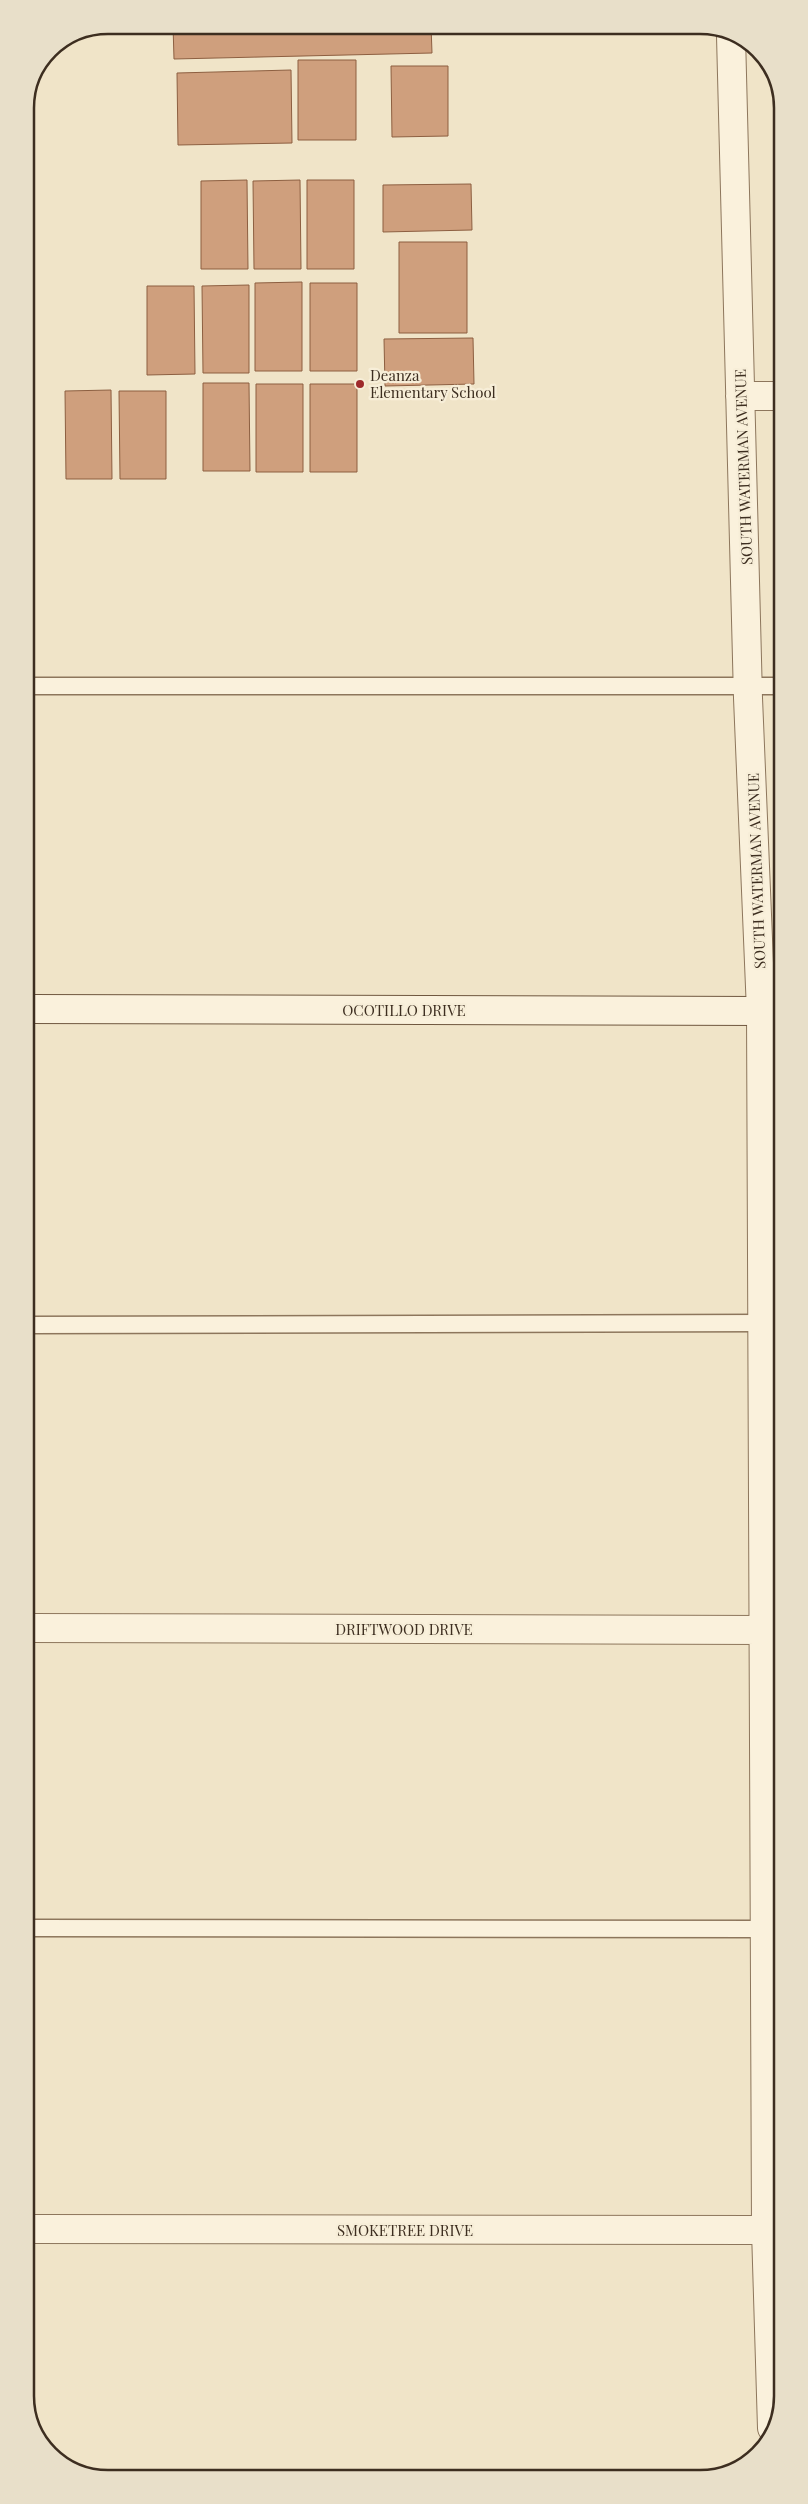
<svg xmlns="http://www.w3.org/2000/svg" width="808" height="2504" font-family="'Playfair Display',serif">
  <style>
    .building { fill: #cf9f7d; stroke: #8d5f41 }
    .lines { fill: none; stroke-linecap: round; stroke-linejoin: round }
    .lane-casing { stroke: #8d765c; stroke-width: 19 }
    .street-casing { stroke: #8d765c; stroke-width: 30 }
    .secondary-casing { stroke: #6f573f; stroke-width: 30 }
    .lane { stroke: #faf1dc; stroke-width: 16 }
    .street { stroke: #faf1dc; stroke-width: 28 }
    .secondary { stroke: #faf1dc; stroke-width: 28 }
    .poi-dot { fill: #9e2a2b; stroke: #f7eed8; stroke-width: 2 }
    .labels { text-anchor: middle; dominant-baseline: central; stroke-width: 4.5; stroke-linejoin: round; paint-order: stroke }
    .poi-label { font-size: 15px; fill: #3d2e20; stroke: #f7eed8; text-anchor: start }
    .street-label { font-size: 15px; fill: #3d2e20; stroke: #f7eed8 }
    .rim { fill: none; stroke: #3d2e20; stroke-width: 2.5 }
  </style>
  <rect width="100%" height="100%" fill="#f0e4c8"/>
  <path class="building" d="M 173,25 L 431,25 L 432,53 L 174,59 Z
    M 458,25 L 593,25 L 593,28 L 458,28 Z
    M 298,60 L 356,60 L 356,140 L 298,140 Z
    M 391,66 L 448,66 L 448,136 L 392,137 Z
    M 291,70 L 292,143 L 178,145 L 177,73 Z
    M 247,180 L 248,269 L 201,269 L 201,181 Z
    M 300,180 L 301,269 L 254,269 L 253,181 Z
    M 307,180 L 354,180 L 354,269 L 307,269 Z
    M 471,184 L 472,230 L 383,232 L 383,185 Z
    M 399,242 L 467,242 L 467,333 L 399,333 Z
    M 302,282 L 302,371 L 255,371 L 255,283 Z
    M 310,283 L 357,283 L 357,371 L 310,371 Z
    M 249,285 L 249,373 L 203,373 L 202,286 Z
    M 147,286 L 194,286 L 195,374 L 147,375 Z
    M 473,338 L 474,384 L 385,386 L 384,339 Z
    M 203,383 L 249,383 L 250,471 L 203,471 Z
    M 256,384 L 303,384 L 303,472 L 256,472 Z
    M 310,384 L 357,384 L 357,472 L 310,472 Z
    M 111,390 L 112,479 L 66,479 L 65,391 Z
    M 119,391 L 166,391 L 166,479 L 120,479 Z"/>
  <g class="lines">
    <g class="lane-casing">
      <path id="lane" d="M 26,686 L 781,686
        M 27,1325 L 782,1323
        M 27,1928 L 782,1929"/>
    </g>
    <g class="street-casing">
      <path id="street" d="M 731,36 L 748,698 L 761,1011 L 766,2230 L 772,2428
        M 740,396 L 781,396
        M 27,1628 L 782,1630
        M 28,2229 L 783,2230"/>
    </g>
    <g class="secondary-casing">
      <path id="secondary" d="M 26,1009 L 781,1011"/>
    </g>
    <use href="#lane" class="lane"/>
    <use href="#street" class="street"/>
    <use href="#secondary" class="secondary"/>
  </g>
  <circle class="poi-dot" cx="360" cy="384" r="5"/>
  <g class="labels">
    <g class="poi-label">
      <text x="370" y="375">Deanza<tspan x="370" dy="17">Elementary School</tspan></text>
    </g>
    <g class="street-label">
      <text transform="translate(743 467) rotate(-92)">SOUTH WATERMAN AVENUE</text>
      <text transform="translate(756 871) rotate(-92)">SOUTH WATERMAN AVENUE</text>
      <text x="404" y="1010">OCOTILLO DRIVE</text>
      <text x="404" y="1629">DRIFTWOOD DRIVE</text>
      <text x="405" y="2230">SMOKETREE DRIVE</text>
    </g>
  </g>
  <path d="M0 0H808V2504H0ZM108 34H700A74 74 0 0 1 774 108V2396A74 74 0 0 1 700 2470H108A74 74 0 0 1 34 2396V108A74 74 0 0 1 108 34Z" fill="#e8dfc9" fill-rule="evenodd"/>
  <path class="rim" d="M108 34H700A74 74 0 0 1 774 108V2396A74 74 0 0 1 700 2470H108A74 74 0 0 1 34 2396V108A74 74 0 0 1 108 34Z"/>
</svg>
